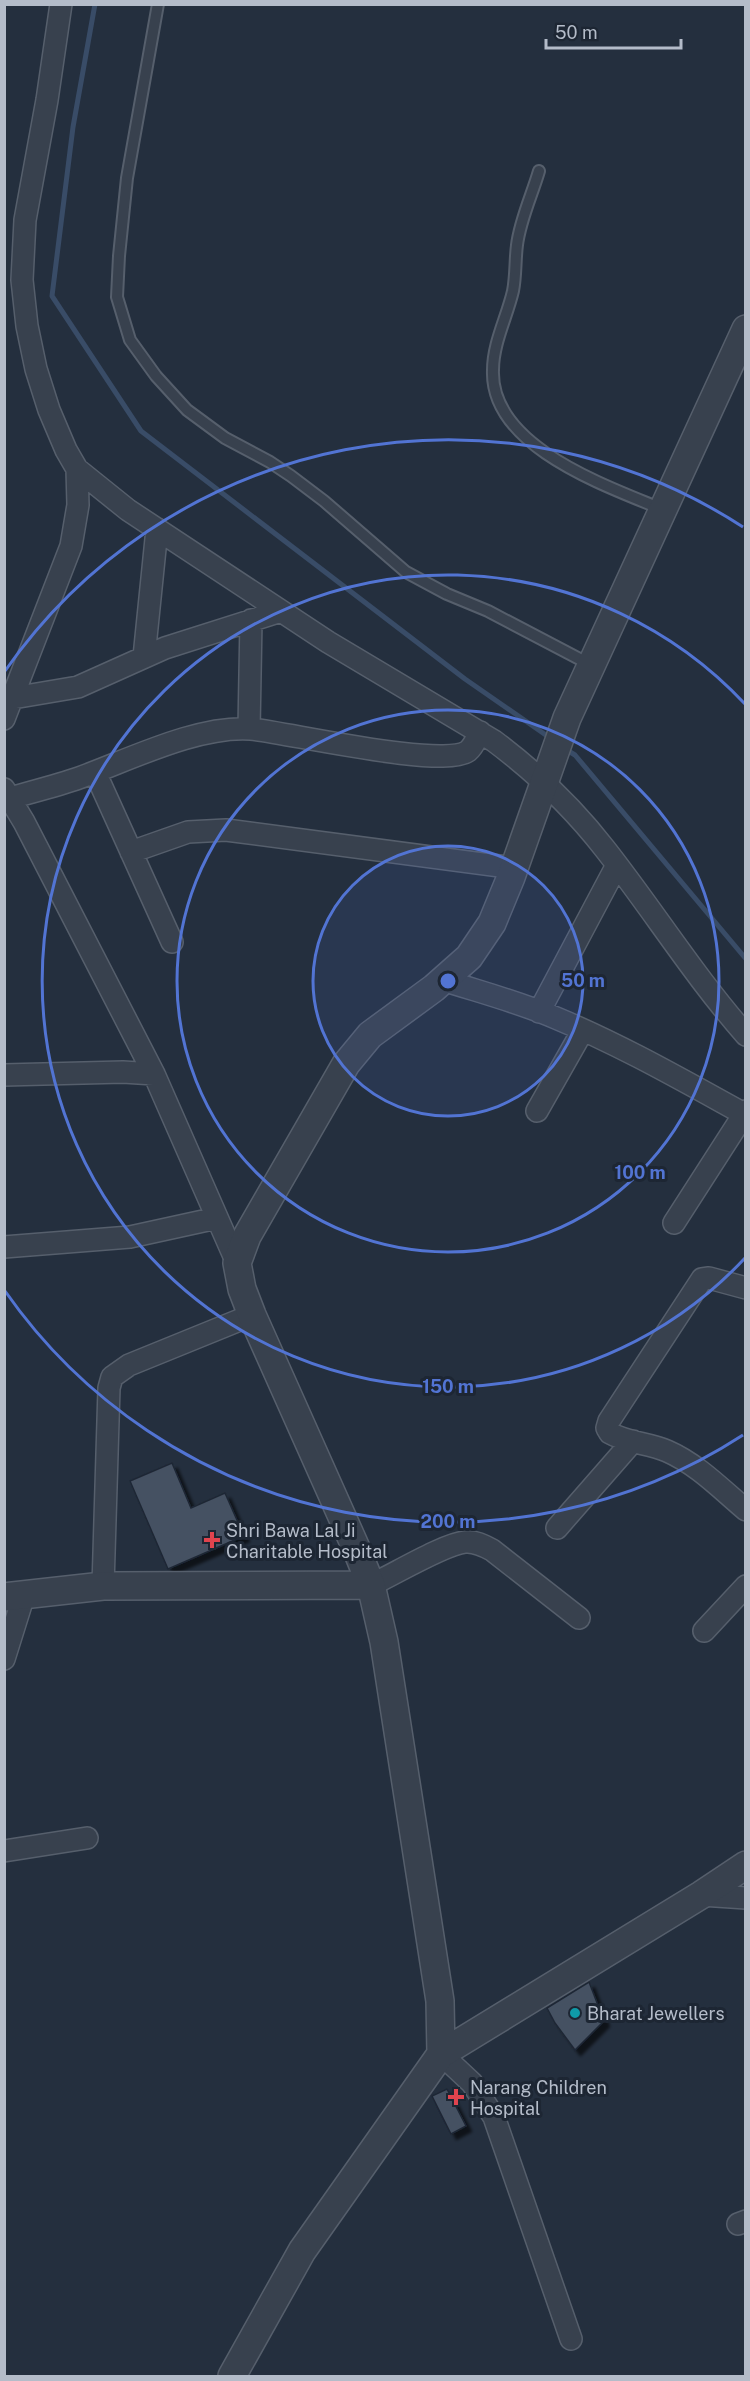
<svg xmlns="http://www.w3.org/2000/svg" width="750" height="2381" font-family="'Public Sans',sans-serif">
  <style>
    .lines { fill: none; stroke-linecap: round; stroke-linejoin: round }
    .stream { stroke: #394c67; stroke-width: 5 }
    .building { fill: #455162; stroke: #1f2835; stroke-width: 1.5; filter: url(#shadow) }
    .service-casing { stroke: #565f6c; stroke-width: 14 }
    .minor-casing { stroke: #565f6c; stroke-width: 24 }
    .tertiary-casing { stroke: #565f6c; stroke-width: 30 }
    .service { stroke: #38414e; stroke-width: 10 }
    .minor { stroke: #38414e; stroke-width: 21 }
    .tertiary { stroke: #38414e; stroke-width: 27 }
    .ring { fill: none; stroke: #5274d3; stroke-width: 3 }
    .health-dot { fill: #e0444e; stroke: #1d2633; stroke-width: 2 }
    .culture-dot { fill: #0f9aa8; stroke: #1d2633; stroke-width: 2 }
    .labels { text-anchor: middle; dominant-baseline: central; stroke-width: 6; stroke-linejoin: round; paint-order: stroke }
    .poi-label { font-size: 18px; fill: #b4bcc9; stroke: #1d2633; text-anchor: start }
    .centre { fill: #5274d3; stroke: #1d2633; stroke-width: 3 }
    .ring-label { font-size: 18px; text-anchor: middle; font-weight: bold; fill: #5274d3; stroke: #1d2633; stroke-width: 6; stroke-linejoin: round; paint-order: stroke }
  </style>
  <defs>
    <filter id="shadow"><feDropShadow dx="5.5" dy="5.5" stdDeviation="1.5" flood-color="#0009"/></filter>
  </defs>
  <rect width="100%" height="100%" fill="#242f3e"/>
  <g class="lines">
    <path class="stream" d="M 95,4 L 73,127 L 52,296 L 141,431 L 465,679 L 553,740
      M 565,749 L 575,755 L 746,959"/>
  </g>
  <path class="building" d="M 172,1463 L 191,1508 L 225,1493 L 244,1536 L 168,1569 L 130,1481 Z
    M 589,1982 L 604,2021 L 575,2050 L 555,2023 L 547,2008 Z
    M 447,2089 L 466,2126 L 451,2134 L 432,2096 Z"/>
  <g class="lines">
    <g class="service-casing">
      <path id="service" d="M 158,4 L 127,178 L 119,256 L 117,297 L 130,340 L 156,376 L 187,410 L 225,438 L 270,462 L 291,476 L 324,501 L 406,572 L 447,594 L 488,611 L 591,665
        M 539,171 C 532,195 520,220 517,245 C 515,260 516,276 513,291 C 507,317 493,343 493,370 C 490,447 607,486 664,510"/>
    </g>
    <g class="minor-casing">
      <path id="minor" d="M 61,4 L 47,100 L 25,220 L 22,280 L 27,326 L 36,369 L 49,410 L 66,450 L 77,469 L 128,510 L 328,642 L 494,741 C 534,771 574,809 605,849 C 653,910 694,976 746,1035
        M 144,657 L 157,529
        M 13,698 L 78,687 L 165,648 L 281,611
        M 4,719 L 71,546 L 78,505 L 77,469
        M 249,729 L 251,620
        M 95,772 L 172,942
        M 4,789 L 24,822 L 154,1074 L 237,1263
        M 10,798 C 32,792 55,786 76,779 C 127,761 197,725 251,729 C 289,733 444,769 468,751 C 473,747 477,738 480,732
        M 131,852 L 188,832 L 226,830 L 514,868
        M 443,980 C 480,992 519,1002 556,1018 C 621,1045 682,1080 744,1114
        M 539,1012 L 617,865
        M 4,1075 L 123,1072 L 154,1074
        M 537,1111 L 583,1030
        M 674,1223 L 746,1111
        M 4,1247 L 130,1237 L 217,1218
        M 746,1288 L 709,1278 L 702,1279 L 609,1421 L 607,1428 L 610,1433 C 627,1443 649,1443 667,1451 C 697,1464 721,1489 746,1510
        M 557,1528 L 633,1441
        M 371,1585 C 393,1575 444,1544 465,1542 C 475,1541 483,1545 492,1550 L 579,1618
        M 103,1586 L 109,1388 L 112,1377 L 129,1365 L 252,1315
        M 704,1631 L 746,1586
        M 4,1659 L 24,1595
        M 4,1851 L 87,1838
        M 701,1895 L 746,1898
        M 441,2054 L 472,2083 L 494,2117 L 571,2339
        M 738,2224 L 746,2221"/>
    </g>
    <g class="tertiary-casing">
      <path id="tertiary" d="M 4,1597 L 103,1586 L 371,1585
        M 441,2054 L 701,1895 L 746,1865
        M 232,2376 L 302,2251 L 441,2054 L 440,2001 L 384,1642 L 371,1585 L 356,1548 L 252,1315 L 242,1289 L 237,1263 L 247,1236 L 346,1064 L 370,1035 L 434,988 L 469,957 L 492,923 L 511,877 L 567,718 L 746,329"/>
    </g>
    <use href="#service" class="service"/>
    <use href="#minor" class="minor"/>
    <use href="#tertiary" class="tertiary"/>
  </g>
  <circle cx="448" cy="981" r="135" fill="#5274d3" fill-opacity=".12"/>
  <g class="ring">
    <circle cx="448" cy="981" r="135"/>
    <circle cx="448" cy="981" r="271"/>
    <path d="M745 1258A406 406 0 1 1 745 704"/>
    <path d="M743 1435A541 541 0 0 1 5 1291M5 671A541 541 0 0 1 743 527"/>
  </g>
  <g class="health-dot">
    <path d="M209 1531h6v6h6v6h-6v6h-6v-6h-6v-6h6z"/>
    <path d="M453 2088h6v6h6v6h-6v6h-6v-6h-6v-6h6z"/>
  </g>
  <circle class="culture-dot" cx="575" cy="2013" r="6"/>
  <g class="labels">
    <g class="poi-label">
      <text x="226" y="1530">Shri Bawa Lal Ji<tspan x="226" dy="21">Charitable Hospital</tspan></text>
      <text x="587" y="2013">Bharat Jewellers</text>
      <text x="470" y="2087">Narang Children<tspan x="470" dy="21">Hospital</tspan></text>
    </g>
  </g>
  <circle cx="448" cy="981" r="9" class="centre"/>
  <g class="ring-label">
    <text x="583" y="987">50 m</text>
    <text x="640" y="1179">100 m</text>
    <text x="448" y="1393">150 m</text>
    <text x="448" y="1528">200 m</text>
  </g>
  <rect width="750" height="2381" fill="none" stroke="#b4bcc9" stroke-width="12"/>
  <path d="M546 39v9h135v-9" fill="none" stroke="#b4bcc9" stroke-width="3"/>
  <text x="555" y="39" font-size="18" fill="#b4bcc9" stroke="#1d2633" stroke-width="4.5" paint-order="stroke">50 m</text>
</svg>
